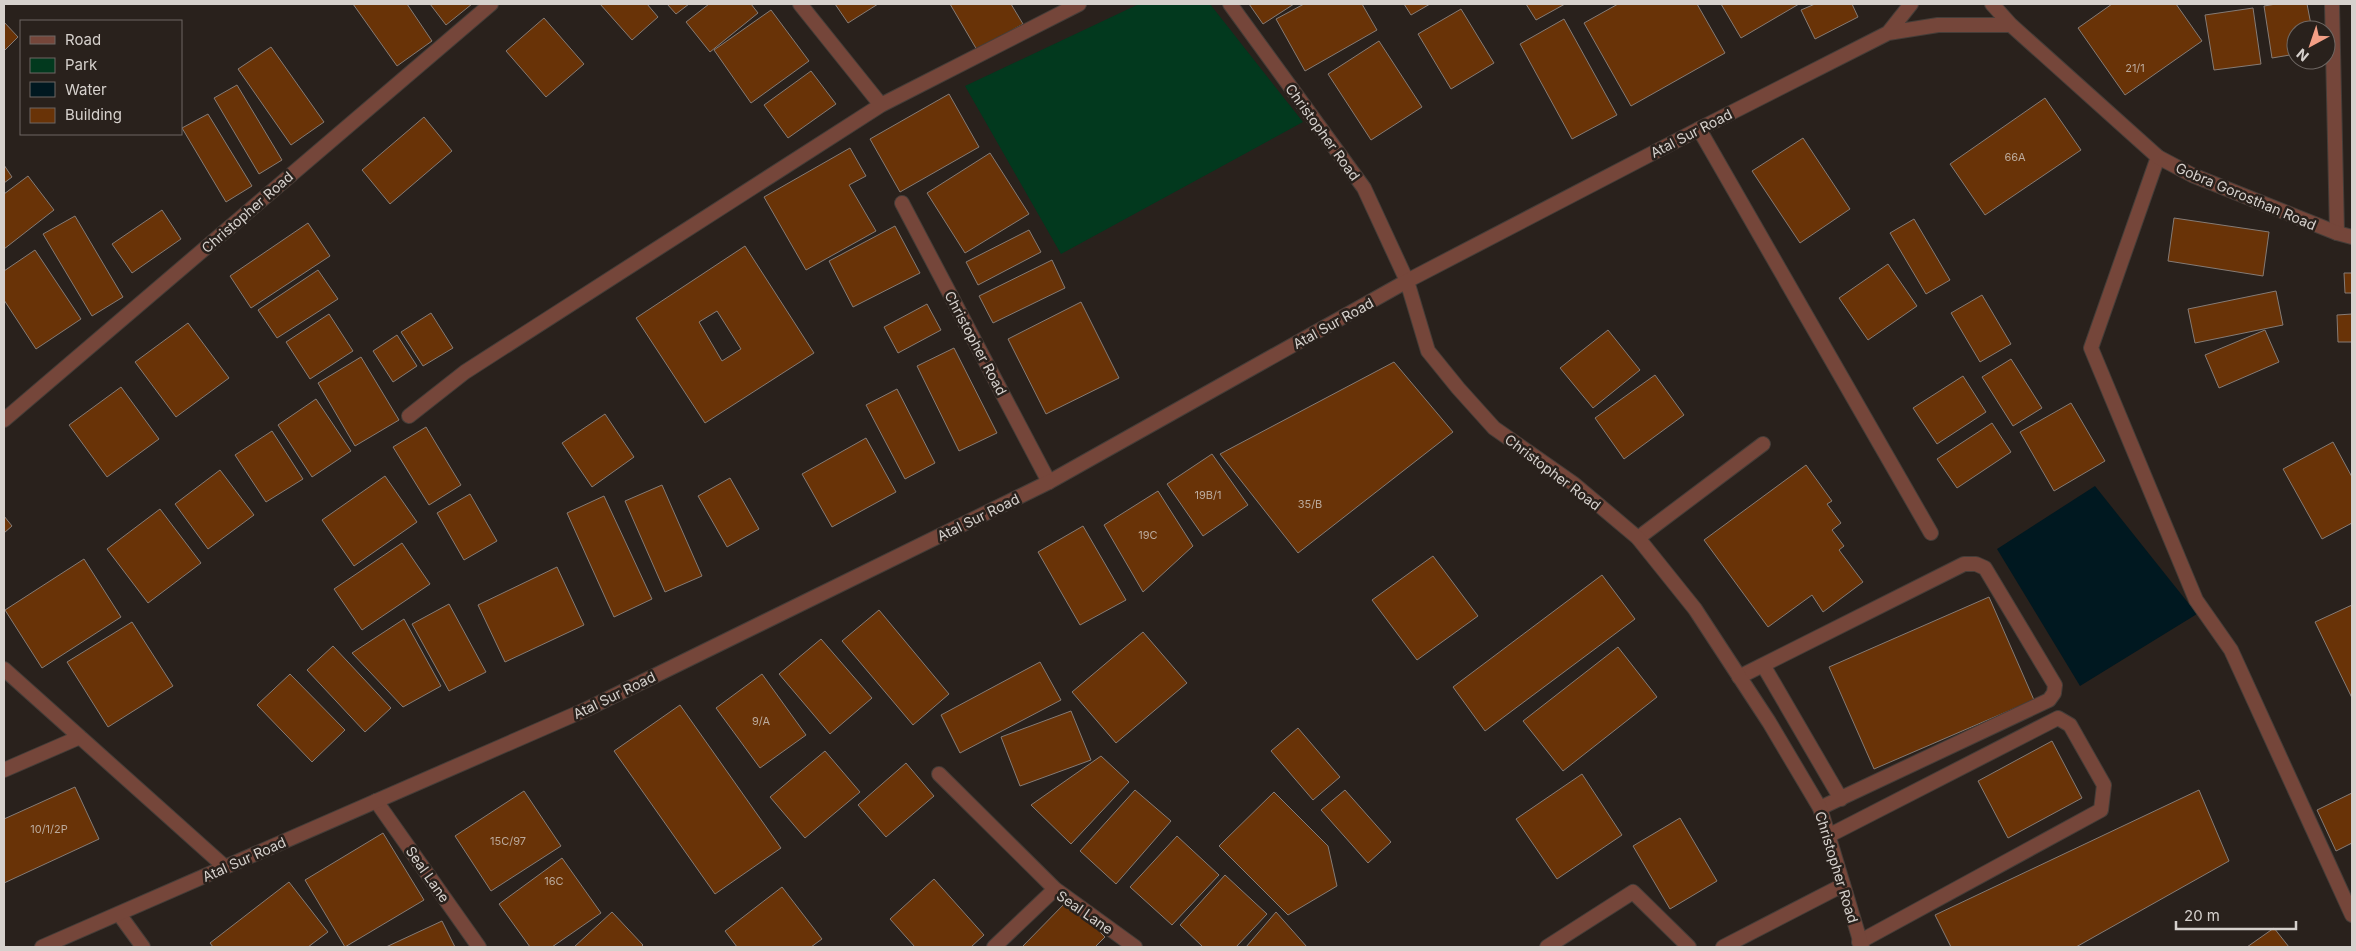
<svg xmlns="http://www.w3.org/2000/svg" width="2356" height="951" font-family="Inter,sans-serif">
  <style>
    .green { fill: #02391e }
    .water { fill: #001820 }
    .building { fill: #693307; stroke: #857b75; fill-rule: evenodd }
    .lines { fill: none; stroke-linecap: round; stroke-linejoin: round }
    .service-casing { stroke: #453d38; stroke-width: 16 }
    .minor-casing { stroke: #453d38; stroke-width: 16 }
    .tertiary-casing { stroke: #453d38; stroke-width: 16 }
    .service { stroke: #75463a; stroke-width: 14 }
    .minor { stroke: #75463a; stroke-width: 14 }
    .tertiary { stroke: #75463a; stroke-width: 14 }
    .labels { text-anchor: middle; dominant-baseline: central; stroke-width: 5; stroke-linejoin: round; paint-order: stroke }
    .number-label { font-size: 11px; fill: #bbaa9c }
    .street-label { font-size: 14px; fill: #d6d1cd; stroke: #29211c }
  </style>
  <rect width="100%" height="100%" fill="#29211c"/>
  <path class="green" d="M 1139,4 L 1210,4 L 1303,122 L 1061,254 L 965,86 Z"/>
  <path class="water" d="M 2095,486 L 2197,614 L 2080,686 L 1997,549 Z"/>
  <path class="building" d="M 353,4 L 407,4 L 432,41 L 397,66 Z
    M 430,4 L 472,4 L 446,25 Z
    M 600,4 L 647,4 L 658,17 L 632,40 Z
    M 667,4 L 689,4 L 676,14 Z
    M 709,4 L 751,4 L 758,13 L 710,52 L 686,22 Z
    M 835,4 L 878,4 L 848,23 Z
    M 950,4 L 1011,4 L 1023,24 L 977,50 Z
    M 1249,4 L 1294,4 L 1263,24 Z
    M 1304,4 L 1362,4 L 1377,30 L 1305,71 L 1276,19 Z
    M 1404,4 L 1430,4 L 1411,15 Z
    M 1526,4 L 1565,4 L 1536,20 Z
    M 1618,4 L 1697,4 L 1725,53 L 1631,106 L 1584,23 Z
    M 1721,4 L 1799,4 L 1741,38 Z
    M 1815,4 L 1852,4 L 1858,17 L 1815,39 L 1801,10 Z
    M 2112,4 L 2176,4 L 2202,41 L 2125,95 L 2078,28 Z
    M 2276,4 L 2307,4 L 2312,30 L 2296,30 L 2296,54 L 2272,58 L 2264,6 Z
    M 2253,8 L 2261,64 L 2214,70 L 2205,15 Z
    M 1461,9 L 1494,63 L 1451,89 L 1418,34 Z
    M 771,10 L 809,61 L 751,103 L 714,50 Z
    M 544,18 L 584,64 L 546,97 L 506,51 Z
    M 1564,19 L 1617,115 L 1572,139 L 1520,44 Z
    M 4,22 L 18,37 L 4,51 Z
    M 1379,41 L 1422,107 L 1371,140 L 1328,74 Z
    M 271,47 L 324,122 L 291,145 L 238,69 Z
    M 811,71 L 836,104 L 788,138 L 764,105 Z
    M 237,85 L 282,160 L 259,174 L 214,98 Z
    M 949,94 L 979,147 L 900,192 L 870,139 Z
    M 2045,98 L 2081,150 L 1985,215 L 1950,164 Z
    M 208,114 L 252,186 L 226,202 L 182,128 Z
    M 424,117 L 452,151 L 390,204 L 362,170 Z
    M 1803,138 L 1850,209 L 1800,243 L 1752,171 Z
    M 850,148 L 866,176 L 849,185 L 876,231 L 806,270 L 764,197 Z
    M 990,153 L 1029,214 L 965,253 L 927,193 Z
    M 4,165 L 12,177 L 4,183 Z
    M 28,176 L 54,210 L 4,249 L 4,194 Z
    M 162,210 L 181,239 L 132,273 L 112,244 Z
    M 75,216 L 123,297 L 92,316 L 43,234 Z
    M 2174,218 L 2269,232 L 2263,276 L 2168,261 Z
    M 1914,219 L 1950,280 L 1926,294 L 1890,233 Z
    M 308,223 L 330,256 L 251,308 L 230,276 Z
    M 895,226 L 920,273 L 853,307 L 829,261 Z
    M 1029,230 L 1041,252 L 978,285 L 966,262 Z
    M 745,246 L 814,353 L 705,423 L 636,318 ZM 717,311 L 741,349 L 722,361 L 699,322 Z
    M 35,250 L 81,319 L 36,349 L 4,300 L 4,271 Z
    M 1052,260 L 1065,288 L 993,323 L 979,296 Z
    M 1888,264 L 1917,306 L 1868,340 L 1839,298 Z
    M 318,270 L 338,299 L 277,338 L 258,310 Z
    M 2344,273 L 2352,273 L 2352,293 L 2345,293 Z
    M 2276,291 L 2283,325 L 2195,343 L 2188,309 Z
    M 1982,295 L 2011,344 L 1980,362 L 1951,313 Z
    M 1081,302 L 1119,378 L 1046,414 L 1008,339 Z
    M 927,304 L 941,330 L 898,353 L 884,327 Z
    M 431,313 L 453,348 L 423,366 L 401,332 Z
    M 329,314 L 353,351 L 310,379 L 286,342 Z
    M 2352,314 L 2352,342 L 2338,342 L 2337,315 Z
    M 188,323 L 229,378 L 176,417 L 135,362 Z
    M 1608,330 L 1640,370 L 1593,408 L 1560,368 Z
    M 2265,330 L 2279,362 L 2219,388 L 2205,355 Z
    M 397,335 L 417,366 L 393,382 L 373,351 Z
    M 954,348 L 997,433 L 959,451 L 917,366 Z
    M 361,357 L 399,420 L 355,446 L 318,383 Z
    M 2011,359 L 2042,408 L 2013,426 L 1982,377 Z
    M 1394,362 L 1453,432 L 1298,553 L 1220,454 Z
    M 1655,375 L 1684,415 L 1624,459 L 1595,418 Z
    M 1963,376 L 1986,412 L 1937,444 L 1913,408 Z
    M 121,387 L 159,439 L 107,477 L 69,425 Z
    M 897,389 L 935,463 L 905,479 L 866,405 Z
    M 316,399 L 351,451 L 312,477 L 278,425 Z
    M 2071,403 L 2105,461 L 2054,491 L 2020,432 Z
    M 605,414 L 634,457 L 592,487 L 562,443 Z
    M 1992,423 L 2011,452 L 1957,488 L 1937,459 Z
    M 426,427 L 461,485 L 429,505 L 393,447 Z
    M 272,431 L 303,479 L 266,502 L 235,455 Z
    M 866,438 L 896,492 L 832,527 L 802,474 Z
    M 2333,442 L 2352,477 L 2352,523 L 2322,539 L 2283,469 Z
    M 1212,454 L 1248,505 L 1203,536 L 1167,484 Z
    M 1806,465 L 1832,501 L 1827,504 L 1841,523 L 1832,530 L 1844,546 L 1839,550 L 1863,582 L 1823,612 L 1812,595 L 1768,627 L 1704,540 Z
    M 220,470 L 254,515 L 208,549 L 175,504 Z
    M 385,476 L 417,522 L 354,566 L 322,520 Z
    M 730,478 L 759,529 L 727,547 L 698,496 Z
    M 662,485 L 702,576 L 665,592 L 625,501 Z
    M 1158,491 L 1193,546 L 1143,592 L 1104,525 Z
    M 470,494 L 497,541 L 464,560 L 437,513 Z
    M 604,496 L 652,599 L 614,617 L 567,513 Z
    M 160,509 L 201,563 L 148,603 L 107,549 Z
    M 4,516 L 12,526 L 4,533 Z
    M 1083,526 L 1126,600 L 1080,625 L 1038,552 Z
    M 402,543 L 430,584 L 362,630 L 334,589 Z
    M 1433,556 L 1478,616 L 1417,660 L 1372,600 Z
    M 84,559 L 121,617 L 42,668 L 5,610 Z
    M 557,567 L 584,625 L 505,662 L 478,605 Z
    M 1602,575 L 1635,619 L 1485,731 L 1453,687 Z
    M 1989,597 L 2034,700 L 1874,769 L 1829,667 Z
    M 449,604 L 486,672 L 449,691 L 412,624 Z
    M 2352,605 L 2352,698 L 2315,622 Z
    M 879,610 L 949,694 L 913,725 L 842,641 Z
    M 404,619 L 441,686 L 403,707 L 352,653 Z
    M 132,622 L 173,686 L 108,727 L 67,662 Z
    M 1143,632 L 1187,683 L 1116,743 L 1072,692 Z
    M 821,639 L 872,698 L 830,734 L 779,674 Z
    M 333,646 L 391,708 L 365,732 L 307,670 Z
    M 1618,647 L 1657,697 L 1563,771 L 1523,721 Z
    M 1040,662 L 1061,700 L 960,753 L 941,715 Z
    M 290,674 L 345,730 L 312,762 L 257,705 Z
    M 762,674 L 806,735 L 760,768 L 716,708 Z
    M 680,705 L 781,848 L 715,894 L 614,751 Z
    M 1071,711 L 1091,760 L 1020,786 L 1001,737 Z
    M 1298,728 L 1340,777 L 1313,800 L 1271,751 Z
    M 2052,741 L 2082,798 L 2008,838 L 1978,781 Z
    M 825,751 L 860,792 L 805,838 L 770,797 Z
    M 1101,756 L 1129,782 L 1071,844 L 1031,805 Z
    M 906,763 L 934,796 L 886,837 L 858,805 Z
    M 1582,774 L 1622,835 L 1557,879 L 1516,819 Z
    M 75,787 L 99,839 L 4,883 L 4,819 Z
    M 1135,790 L 1171,821 L 1116,884 L 1080,851 Z
    M 1345,790 L 1391,842 L 1368,863 L 1321,810 Z
    M 2199,790 L 2229,861 L 2076,947 L 1951,947 L 1935,915 Z
    M 524,791 L 561,846 L 491,891 L 455,836 Z
    M 1274,792 L 1328,846 L 1337,886 L 1288,915 L 1219,846 Z
    M 2352,793 L 2352,843 L 2336,851 L 2317,810 Z
    M 1680,818 L 1717,881 L 1670,909 L 1633,846 Z
    M 383,833 L 424,900 L 345,947 L 305,880 Z
    M 1177,836 L 1219,875 L 1172,925 L 1130,887 Z
    M 562,858 L 601,913 L 552,947 L 530,947 L 499,904 Z
    M 1225,875 L 1267,914 L 1236,947 L 1203,947 L 1180,925 Z
    M 934,879 L 984,935 L 971,947 L 915,947 L 890,919 Z
    M 289,882 L 328,932 L 308,947 L 213,947 L 210,943 Z
    M 782,887 L 822,939 L 811,947 L 737,947 L 725,931 Z
    M 1068,900 L 1105,937 L 1095,947 L 1022,947 Z
    M 612,912 L 643,945 L 641,947 L 574,947 Z
    M 1276,912 L 1307,947 L 1246,947 Z
    M 442,921 L 455,947 L 386,947 Z
    M 2274,928 L 2289,947 L 2247,947 Z"/>
  <g class="lines">
    <g class="service-casing">
      <path id="service" d="M 2158,157 L 2091,348 L 2196,600 L 2231,650 L 2352,915
        M 1547,947 L 1633,892 L 1689,947
        M 1723,947 L 1843,885"/>
    </g>
    <g class="minor-casing">
      <path id="minor" d="M 800,4 L 881,105 L 1079,4
        M 1230,4 L 1364,188 L 1407,281
        M 2332,4 L 2337,233
        M 1699,129 L 1931,533
        M 902,203 L 1049,482
        M 409,416 L 465,372 L 881,105
        M 4,420 L 491,4
        M 1638,538 L 1763,444
        M 1763,665 L 1841,799
        M 4,669 L 225,867
        M 1739,677 L 1964,564 L 1976,564 L 1985,568 L 2055,685 L 2054,693 L 2049,700 L 1820,808
        M 4,770 L 80,737
        M 939,774 L 1055,889
        M 376,801 L 479,947
        M 1828,836 L 2058,718 L 2070,725 L 2104,785 L 2101,810 L 1859,942
        M 119,914 L 143,947
        M 994,947 L 1055,889 L 1135,947"/>
    </g>
    <g class="tertiary-casing">
      <path id="tertiary" d="M 1992,4 L 2011,25 L 2158,157 L 2192,175 L 2337,233 L 2352,237
        M 1888,33 L 1911,4
        M 1407,281 L 1428,351 L 1458,388 L 1494,428 L 1574,484 L 1638,538 L 1695,609 L 1769,722 L 1820,808 L 1862,947
        M 42,947 L 587,709 L 1049,482 L 1407,281 L 1699,129 L 1888,33 L 1938,25 L 2011,25"/>
    </g>
    <use href="#service" class="service"/>
    <use href="#minor" class="minor"/>
    <use href="#tertiary" class="tertiary"/>
  </g>
  <g class="labels">
    <g class="number-label">
      <text x="2135" y="68">21/1</text>
      <text x="2015" y="157">66A</text>
      <text x="1208" y="495">19B/1</text>
      <text x="1310" y="504">35/B</text>
      <text x="1148" y="535">19C</text>
      <text x="761" y="721">9/A</text>
      <text x="49" y="829">10/1/2P</text>
      <text x="508" y="841">15C/97</text>
      <text x="554" y="881">16C</text>
    </g>
    <g class="street-label">
      <text transform="translate(1323 132) rotate(54)">Christopher Road</text>
      <text transform="translate(1691 133) rotate(-27)">Atal Sur Road</text>
      <text transform="translate(2246 196) rotate(23)">Gobra Gorosthan Road</text>
      <text transform="translate(247 212) rotate(-41)">Christopher Road</text>
      <text transform="translate(1333 323) rotate(-29)">Atal Sur Road</text>
      <text transform="translate(976 343) rotate(62)">Christopher Road</text>
      <text transform="translate(1553 472) rotate(37)">Christopher Road</text>
      <text transform="translate(978 517) rotate(-26)">Atal Sur Road</text>
      <text transform="translate(614 695) rotate(-26)">Atal Sur Road</text>
      <text transform="translate(244 859) rotate(-24)">Atal Sur Road</text>
      <text transform="translate(1837 867) rotate(73)">Christopher Road</text>
      <text transform="translate(428 874) rotate(55)">Seal Lane</text>
      <text transform="translate(1085 912) rotate(35)">Seal Lane</text>
    </g>
  </g>
  <rect width="2356" height="951" fill="none" stroke="#d6d1cd" stroke-width="10"/>
  <rect x="20" y="20" width="162" height="115" fill="#29211c" stroke="#6e6763"/>
  <rect x="30" y="36" width="25" height="8" fill="#75463a" stroke="#6e6763"/>
  <text x="65" y="45" font-size="15" fill="#d6d1cd">Road</text>
  <rect x="30" y="58" width="25" height="15" fill="#02391e" stroke="#6e6763"/>
  <text x="65" y="70" font-size="15" fill="#d6d1cd">Park</text>
  <rect x="30" y="82" width="25" height="15" fill="#001820" stroke="#6e6763"/>
  <text x="65" y="95" font-size="15" fill="#d6d1cd">Water</text>
  <rect x="30" y="108" width="25" height="15" fill="#693307" stroke="#6e6763"/>
  <text x="65" y="120" font-size="15" fill="#d6d1cd">Building</text>
  <g transform="translate(2311 45) rotate(220)"><circle r="24" fill="#29211c" stroke="#6e6763"/>
  <path d="M0-4L9 19L0 12L-9 19Z" fill="#f39f86"/>
  <text y="-8" font-size="14" font-weight="bold" text-anchor="middle" fill="#d6d1cd">N</text>
  </g>
  <path d="M2176 921v8h120v-8" fill="none" stroke="#d6d1cd" stroke-width="2.5"/>
  <text x="2184" y="921" font-size="15" fill="#d6d1cd" stroke="#29211c" stroke-width="4" paint-order="stroke">20 m</text>
</svg>
